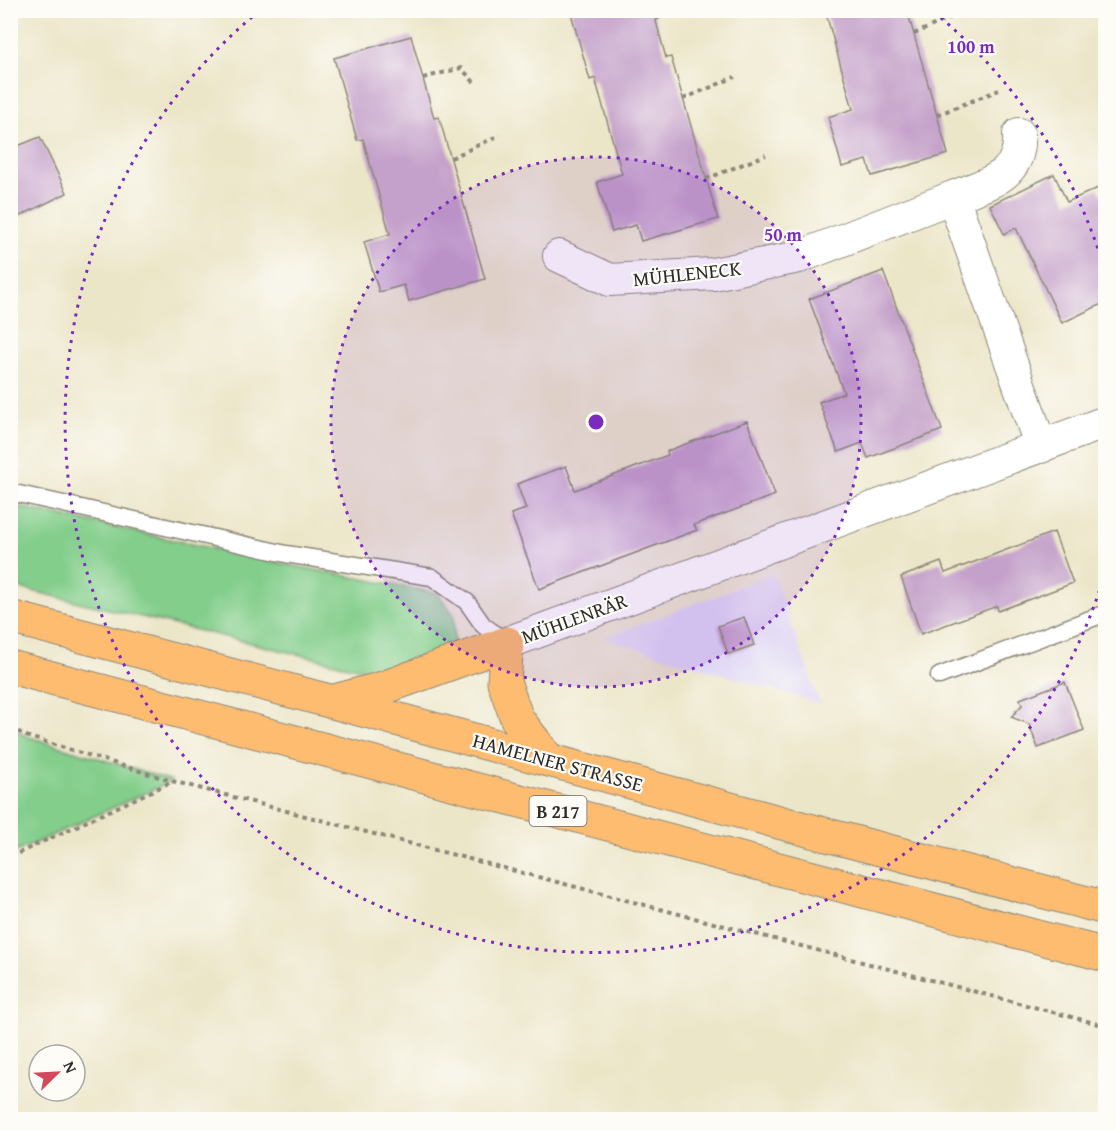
<svg xmlns="http://www.w3.org/2000/svg" width="1116" height="1130" font-family="'Gentium Book Plus',serif">
  <style>
    .built { fill: #ded5f5 }
    .green { fill: #83ce8b; stroke: #577c5b; stroke-width: 1.5 }
    .building { fill: #c4a1ca }
    .lines { fill: none; stroke-linecap: round; stroke-linejoin: round }
    .service-casing { stroke: #8c887a; stroke-width: 19 }
    .minor-casing { stroke: #8c887a; stroke-width: 34 }
    .trunk-casing { stroke: #8c887a; stroke-width: 35 }
    .path { stroke: #8c887a; stroke-width: 4; stroke-dasharray: 4.5 4.5; stroke-linecap: butt }
    .service { stroke: #fff; stroke-width: 16 }
    .minor { stroke: #fff; stroke-width: 32 }
    .trunk { stroke: #fdbc70; stroke-width: 33 }
    .ring { fill: none; stroke: #7b2cbf; stroke-width: 3; stroke-dasharray: 3 6 }
    .labels { text-anchor: middle; dominant-baseline: central; stroke-width: 4.5; stroke-linejoin: round; paint-order: stroke }
    .shield { fill: #fdfcf7; stroke: #6a6a68; stroke-width: 1.5 }
    .shield-label { font-size: 18px; font-weight: bold; fill: #2b2b2b }
    .street-label { font-size: 20px; fill: #2b2b2b; stroke: #fdfcf7 }
    .centre { fill: #7b2cbf; stroke: #fdfcf7; stroke-width: 3 }
    .ring-label { font-size: 18px; text-anchor: middle; font-weight: bold; fill: #7b2cbf; stroke: #fdfcf7; stroke-width: 4.5; stroke-linejoin: round; paint-order: stroke }
  </style>
  <rect width="100%" height="100%" fill="#fdfcf7"/>
  <filter id="ink" filterUnits="userSpaceOnUse"><feTurbulence type="fractalNoise" baseFrequency=".0167" numOctaves="2"/><feDisplacementMap in="SourceGraphic" scale="12" xChannelSelector="R" yChannelSelector="G"/><feConvolveMatrix kernelMatrix="1 2 1 2 8 2 1 2 1" color-interpolation-filters="sRGB"/></filter>
  <filter id="wash" filterUnits="userSpaceOnUse"><feTurbulence type="fractalNoise" baseFrequency=".008" numOctaves="4" result="noise"/><feDisplacementMap in="SourceGraphic" scale="24" xChannelSelector="R" yChannelSelector="G"/><feGaussianBlur stdDeviation="1.35" result="paint"/><feColorMatrix in="noise" values="0 0 0 0 0 0 0 0 0 0 0 0 0 0 0 0 0 1.4 0 .05"/><feComposite in="paint" operator="in"/></filter>
  <g filter="url(#wash)">
    <rect width="100%" height="100%" fill="#ece6c9"/>
    <path class="built" d="M 773,574 L 820,704 L 604,638 Z"/>
    <path class="green" d="M 11,505 L 284,564 L 437,593 L 454,615 L 454,645 L 373,672 L 11,586 Z
      M 11,727 L 26,736 L 172,781 L 11,854 Z"/>
    <g id="blocks">
      <path class="building" d="M 570,10 L 653,10 L 666,58 L 671,57 L 718,219 L 641,241 L 636,225 L 612,232 L 597,182 L 622,174 L 595,78 L 590,80 Z
        M 825,10 L 907,10 L 948,154 L 872,176 L 867,160 L 842,167 L 828,117 L 853,109 Z
        M 411,36 L 434,118 L 439,117 L 485,279 L 409,301 L 404,285 L 379,292 L 364,242 L 390,234 L 363,139 L 357,140 L 334,58 Z
        M 40,137 L 67,193 L 10,221 L 10,149 Z
        M 1054,174 L 1067,202 L 1098,188 L 1106,204 L 1106,302 L 1062,323 L 1016,228 L 1004,234 L 990,205 Z
        M 883,271 L 942,430 L 868,458 L 862,443 L 838,452 L 819,402 L 844,393 L 809,299 Z
        M 747,421 L 775,495 L 694,525 L 697,530 L 539,589 L 511,514 L 526,509 L 517,484 L 566,466 L 575,490 L 668,455 L 667,451 Z
        M 1054,532 L 1073,583 L 998,611 L 997,606 L 921,634 L 901,577 L 941,562 L 945,573 Z
        M 744,617 L 754,645 L 728,654 L 718,626 Z
        M 1065,682 L 1084,730 L 1038,748 L 1029,724 L 1011,717 L 1022,705 L 1020,699 Z"/>
    </g>
  </g>
  <g filter="url(#ink)">
    <use href="#blocks" fill-opacity="0" stroke="#8c887a" stroke-width="1.5"/>
    <g class="lines">
      <g class="service-casing">
        <path id="service" d="M 10,492 L 286,554 L 432,577 L 467,602 L 483,625 L 507,643
          M 939,676 L 1106,613"/>
      </g>
      <g class="minor-casing">
        <path id="minor" d="M 953,197 C 987,183 1022,178 1019,134
          M 559,256 L 610,280 L 713,274 L 799,257 L 953,197 L 1041,447
          M 507,643 L 1106,422"/>
      </g>
      <g class="trunk-casing">
        <path id="trunk" d="M 10,617 L 333,702 L 827,835 L 1106,908
          M 10,667 L 1106,955
          M 335,701 L 383,688 L 507,643 L 504,682 L 517,719 L 548,759"/>
      </g>
      <path class="path" d="M 655,19 L 684,10
        M 914,34 L 963,12
        M 423,78 L 461,68 L 474,82
        M 683,99 L 735,77
        M 937,115 L 999,90
        M 451,158 L 500,135
        M 706,179 L 766,155
        M 10,727 L 26,736 L 172,781 L 1106,1026
        M 10,857 L 171,782"/>
      <use href="#service" class="service"/>
      <use href="#minor" class="minor"/>
      <use href="#trunk" class="trunk"/>
    </g>
  </g>
  <circle cx="596" cy="422" r="265" fill="#7b2cbf" fill-opacity=".12"/>
  <g class="ring">
    <circle cx="596" cy="422" r="265"/>
    <path d="M1105 573A531 531 0 1 1 258 12M934 12A531 531 0 0 1 1105 271"/>
  </g>
  <g class="labels">
    <rect class="shield" x="529.5" y="796" width="57" height="30" rx="4.5"/>
    <g class="shield-label">
      <text x="558" y="811">B 217</text>
    </g>
    <g class="street-label">
      <text transform="translate(687 273) rotate(-6)">MÜHLENECK</text>
      <text transform="translate(574 618) rotate(-20)">MÜHLENRÄR</text>
      <text transform="translate(558 762) rotate(15)">HAMELNER STRASSE</text>
    </g>
  </g>
  <circle cx="596" cy="422" r="9" class="centre"/>
  <g class="ring-label">
    <text x="971" y="53">100 m</text>
    <text x="783" y="241">50 m</text>
  </g>
  <rect width="1116" height="1130" fill="none" stroke="#fdfcf7" stroke-width="36"/>
  <g transform="translate(57 1073) rotate(66)"><circle r="28" fill="#fdfcf7" stroke="#a9a8a5" stroke-width="1.5"/>
  <path d="M0-4.5L10 22L0 15L-10 22Z" fill="#d1495b"/>
  <text y="-9" font-size="16" font-weight="bold" text-anchor="middle" fill="#2b2b2b">N</text>
  </g>
</svg>
